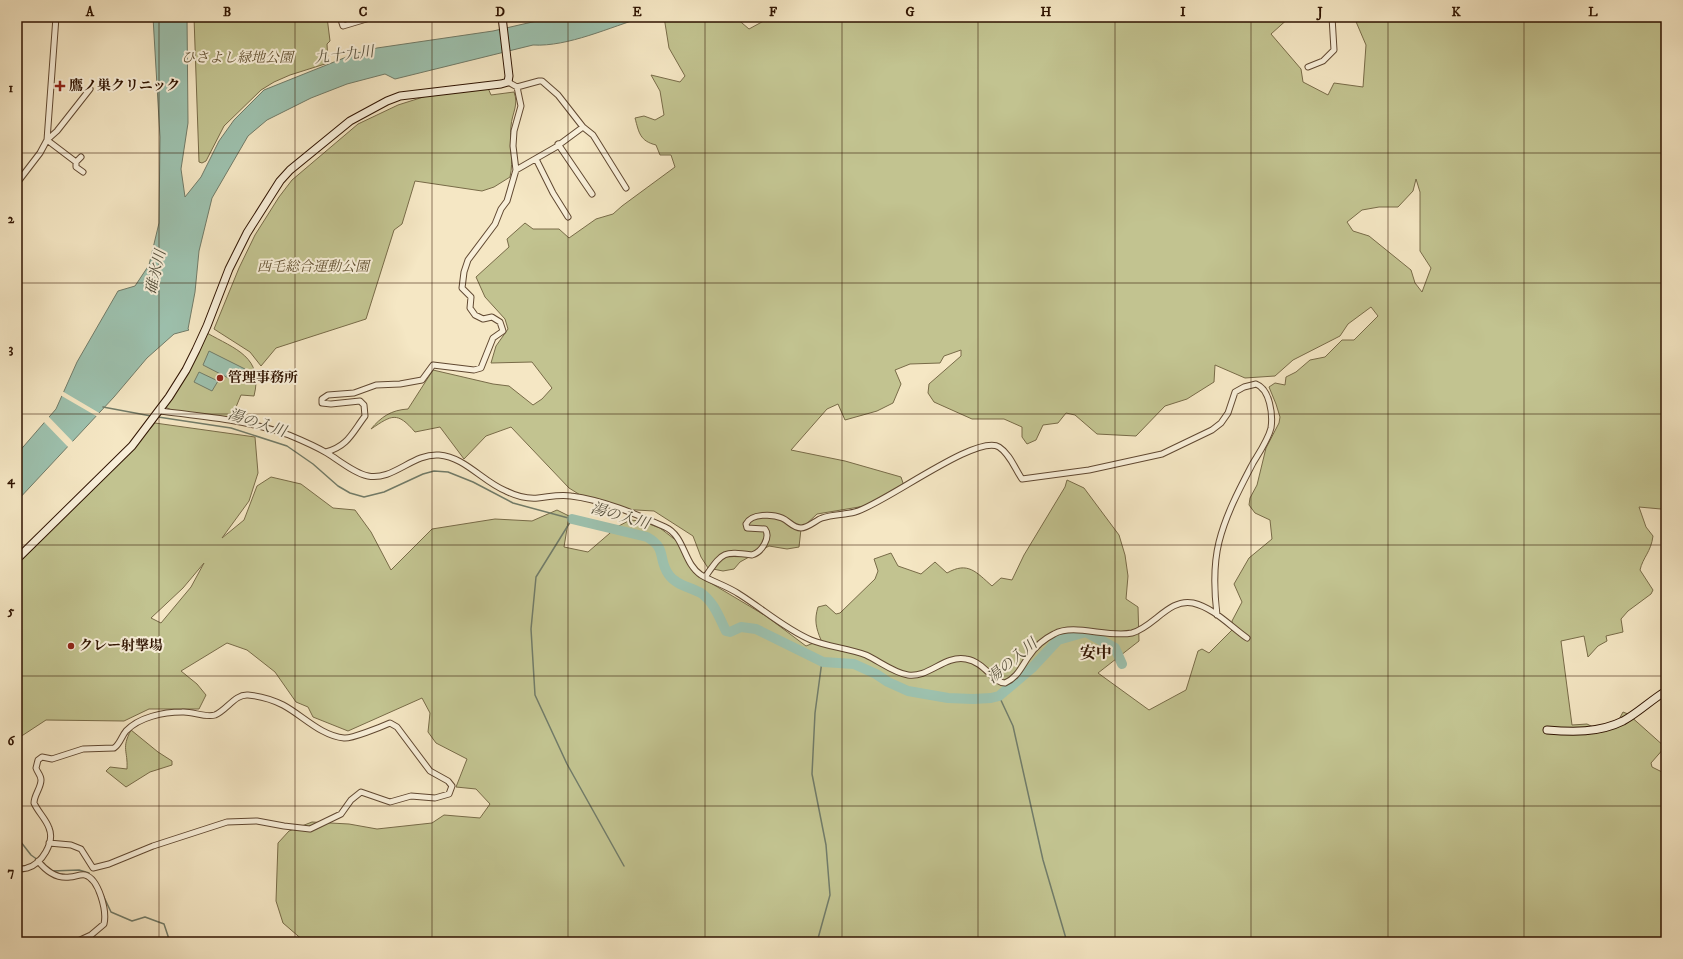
<svg xmlns="http://www.w3.org/2000/svg" width="1683" height="959" font-family="'IM FELL DW Pica','Noto Serif JP',serif">
  <style>
    .green { fill: #c2c390; stroke: #786b48; fill-rule: evenodd }
    .water { fill: #9dc1ae; stroke: #717b68 }
    .pier { fill: #f5e7c4 }
    .lines { fill: none; stroke-linecap: round; stroke-linejoin: round }
    .stream { stroke: #717b68; stroke-width: 1.5 }
    .river { stroke: #9dc1ae; stroke-width: 10 }
    .street-casing { stroke: #604831; stroke-width: 7 }
    .secondary-casing { stroke: #2f1300; stroke-width: 9 }
    .street { stroke: #f8efd9; stroke-width: 5 }
    .secondary { stroke: #f8efd9; stroke-width: 7 }
    .grid { fill: none; stroke: #2f1300; stroke-width: 1; stroke-opacity: 0.55 }
    .poi-dot { fill: #8f2418; stroke: #f8efd9; stroke-width: 1.5 }
    .labels { text-anchor: middle; dominant-baseline: central; stroke-width: 4; stroke-linejoin: round; paint-order: stroke }
    .park-label { font-size: 14px; font-style: italic; fill: #625132; stroke: #f8efd9 }
    .poi-label { font-size: 14px; font-weight: bold; fill: #2f1300; stroke: #f8efd9; text-anchor: start }
    .water-label { font-size: 15px; font-style: italic; fill: #56503d; stroke: #f8efd9 }
    .quarter-label { font-size: 16px; font-weight: bold; fill: #2f1300; stroke: #f8efd9 }
    .neatline { fill: none; stroke: #2f1300; stroke-width: 1.5 }
    .grid-label { font-size: 13px; text-anchor: middle; font-weight: bold; fill: #2f1300 }
  </style>
  <rect width="100%" height="100%" fill="#f5e7c4"/>
  <filter id="stains"><feTurbulence type="fractalNoise" baseFrequency=".005" numOctaves="4"/><feColorMatrix values="0 0 0 0 .2 0 0 0 0 .09 0 0 0 0 .02 0 0 0 .5 -.17"/></filter>
  <radialGradient id="worn" r=".72"><stop offset=".6" stop-color="#630" stop-opacity="0"/><stop offset="1" stop-color="#630" stop-opacity=".3"/></radialGradient>
  <path class="green" d="M 194,17 L 327,17 L 330,41 L 327,44 L 328,63 L 290,75 L 274,82 L 261,90 L 224,126 L 206,161 L 202,163 L 199,162 Z
    M 664,17 L 735,17 L 749,29 L 771,17 L 1290,17 L 1271,34 L 1301,69 L 1303,82 L 1328,95 L 1334,83 L 1363,87 L 1366,45 L 1354,17 L 1666,17 L 1666,507 L 1661,509 L 1639,507 L 1646,527 L 1653,536 C 1651,552 1643,557 1640,570 L 1653,590 L 1651,594 L 1628,611 L 1621,619 L 1623,632 L 1606,636 L 1607,641 L 1598,646 L 1588,657 L 1584,636 L 1561,641 L 1572,725 L 1587,724 L 1597,729 L 1617,723 L 1623,712 L 1628,714 L 1665,747 L 1651,763 L 1652,767 L 1666,774 L 1666,942 L 305,942 L 283,923 L 276,901 L 278,843 L 289,831 L 312,822 L 349,824 L 377,829 L 432,823 L 444,815 L 480,818 L 490,804 L 476,789 L 456,787 L 467,759 L 436,743 L 428,732 L 430,713 L 422,698 L 348,731 L 313,717 L 308,707 L 296,702 L 275,672 L 247,650 L 227,643 L 181,671 L 197,684 L 206,695 L 199,709 L 149,709 L 124,721 L 46,720 L 17,739 L 17,564 L 125,458 L 155,423 L 255,437 L 258,473 L 249,501 L 222,538 L 244,520 L 257,486 L 271,477 L 301,484 L 333,508 L 355,510 L 371,532 L 391,570 L 432,529 L 495,519 L 532,521 L 557,510 L 569,516 L 564,547 L 588,552 L 617,527 L 630,520 L 641,521 L 660,528 L 682,545 L 699,576 L 766,616 L 806,646 L 821,640 C 816,628 814,620 818,607 L 826,605 L 836,614 L 840,613 L 875,579 L 878,571 L 874,559 L 891,553 L 898,566 L 921,574 L 935,562 L 947,573 C 968,561 976,572 992,586 L 1001,578 L 1012,580 L 1024,555 L 1065,487 L 1067,480 L 1084,488 L 1119,535 L 1125,555 L 1128,576 L 1126,599 L 1138,607 L 1139,641 L 1098,673 L 1149,710 L 1186,690 L 1198,651 L 1202,649 L 1209,653 L 1233,629 L 1232,621 L 1242,602 L 1234,584 L 1249,558 L 1272,539 L 1270,520 L 1255,513 L 1249,505 L 1250,498 L 1257,485 L 1266,448 L 1279,423 L 1280,417 L 1276,404 L 1269,387 L 1275,383 L 1285,385 L 1286,377 L 1296,372 L 1310,360 L 1325,357 L 1342,340 L 1354,340 L 1378,316 L 1371,307 L 1348,324 L 1340,336 L 1293,360 L 1275,376 L 1245,378 L 1215,365 L 1214,382 L 1187,399 L 1165,406 L 1136,436 L 1097,434 L 1075,415 L 1066,413 L 1058,423 L 1043,425 L 1036,440 L 1027,444 L 1022,437 L 1022,427 L 1004,419 L 972,419 L 934,402 L 928,393 L 929,384 L 961,356 L 961,350 L 944,356 L 940,363 L 910,364 L 895,370 L 901,384 L 893,403 L 877,411 L 845,420 L 838,404 L 827,409 L 791,450 L 845,461 L 901,477 L 904,486 L 871,505 L 817,514 L 801,529 L 799,547 L 787,549 L 769,546 L 740,562 L 734,569 L 723,571 L 708,568 L 701,557 L 693,536 L 654,511 L 601,508 L 569,488 L 511,427 L 486,436 L 464,459 L 440,427 L 415,432 C 397,411 392,415 371,429 C 381,417 391,410 408,409 L 433,370 L 493,384 L 509,386 L 533,405 L 542,399 L 552,388 L 532,362 L 491,363 L 496,346 L 508,329 L 505,319 L 485,297 L 476,277 L 509,247 L 507,239 L 525,223 L 533,229 L 559,229 L 569,238 L 596,219 L 613,214 L 622,206 L 675,167 L 671,155 L 660,155 L 656,145 C 640,141 639,133 635,118 L 644,116 L 655,120 L 664,115 L 660,91 L 651,75 L 680,82 L 685,76 L 669,48 ZM 1416,179 L 1420,192 L 1420,251 L 1431,268 L 1422,292 L 1415,283 L 1411,270 L 1369,236 L 1353,231 L 1347,222 L 1362,210 L 1379,207 L 1398,207 L 1413,191 ZM 204,563 L 191,587 L 161,623 L 151,618 L 183,588 Z
    M 488,88 L 491,95 L 514,92 C 519,105 512,113 511,126 C 509,143 514,160 510,177 L 494,187 L 482,191 L 415,181 L 402,224 L 394,230 L 366,319 L 276,348 L 261,366 L 250,352 L 214,329 L 239,268 L 255,235 L 279,197 L 292,180 L 358,124 L 398,105 L 436,93 Z
    M 207,333 C 235,349 264,357 254,396 L 241,395 L 231,419 L 174,411 L 165,407 Z
    M 131,730 L 158,752 L 172,761 L 172,765 L 150,772 L 126,787 L 106,771 L 110,767 L 127,769 C 128,750 121,749 131,730 Z"/>
  <path class="water" d="M 153,17 L 187,17 L 188,123 L 181,169 L 185,197 L 201,177 L 219,141 L 234,120 L 264,90 L 354,54 L 377,48 L 493,31 L 554,17 L 644,17 C 610,27 568,47 533,45 L 395,79 L 385,74 L 347,84 L 311,98 L 267,120 L 248,136 L 212,198 L 199,251 L 195,292 L 188,329 L 189,330 L 174,334 L 147,358 L 114,397 L 17,501 L 17,454 L 56,409 L 77,362 L 118,291 L 135,286 L 149,265 L 159,223 L 160,137 Z
    M 209,351 L 247,370 L 240,384 L 203,365 Z
    M 199,372 L 218,381 L 212,391 L 194,382 Z"/>
  <path class="pier" d="M 62,391 L 101,414 L 98,417 L 60,395 Z
    M 48,416 L 74,443 L 69,448 L 43,421 Z"/>
  <g class="lines">
    <path class="stream" d="M 17,25 L 20,17
      M 17,87 L 20,93 L 17,96
      M 103,407 L 151,416
      M 158,417 L 231,428 L 287,446 L 313,464 L 338,486 L 350,493 L 364,497 L 384,492 L 423,474 L 434,471 L 448,472 L 473,482 L 513,503 L 572,519 L 536,577 L 531,629 L 535,695 L 567,764 L 624,866
      M 999,696 L 1013,726 L 1043,860 L 1067,942
      M 17,837 L 31,855 L 38,860
      M 52,871 L 79,870 L 89,873
      M 103,895 L 111,912 L 132,921 L 145,917 L 164,924 L 170,942
      M 817,942 L 830,895 L 826,845 L 812,774 L 815,713 L 822,661"/>
    <path class="river" d="M 572,519 L 647,537 C 668,549 657,559 669,575 C 676,585 690,587 701,593 C 714,602 719,617 726,631 L 730,632 L 741,627 L 756,629 L 823,662 L 854,664 L 876,674 L 888,682 L 908,691 L 948,698 L 973,699 L 991,698 L 999,696 L 1032,668 L 1058,640 L 1086,632 L 1115,648 L 1122,664"/>
    <g class="street-casing">
      <path id="street" d="M 340,17 L 343,26 L 373,17
        M 1308,67 L 1323,61 L 1334,50 L 1332,17
        M 517,87 L 539,81 L 542,81 L 558,95 L 583,127 L 593,135 L 626,188
        M 47,140 L 57,131 L 90,89
        M 47,140 L 76,162 L 81,157
        M 558,144 L 592,194
        M 536,159 L 553,193 L 568,217
        M 76,162 L 76,167 L 83,172
        M 516,170 L 556,147 L 583,127
        M 17,183 L 40,153 L 47,140 L 56,17
        M 17,347 L 18,369
        M 159,411 C 202,416 247,420 289,435 C 301,440 315,446 327,453 C 340,461 354,473 368,476 C 393,481 413,453 439,455 C 465,457 483,482 506,491 C 516,496 527,499 538,498 C 549,497 559,494 571,496 C 603,500 636,514 665,527 C 685,536 683,563 701,575 C 713,582 727,586 739,594 C 763,609 785,629 811,640 C 828,647 848,648 866,655 C 879,661 894,673 908,675 C 929,678 944,655 966,659 C 985,662 993,683 1005,683 C 1018,677 1021,667 1029,656 C 1035,647 1044,639 1054,634 C 1074,623 1107,638 1132,633 C 1154,627 1169,598 1193,603 C 1214,608 1230,626 1247,638
        M 326,452 C 348,446 352,433 365,416 L 364,405 L 360,401 L 331,404 L 322,403 L 322,399 L 328,395 L 354,393 L 376,385 L 400,384 L 422,380 L 433,365 L 474,370 L 481,368 L 493,338 L 503,331 L 500,322 L 492,317 L 483,319 L 475,315 L 470,308 L 471,297 L 462,288 L 464,272 L 468,260 L 495,224 L 501,209 L 507,201 L 516,170 L 513,146 L 514,131 L 521,106 L 517,87 L 508,82
        M 705,577 C 723,552 722,551 752,555 C 762,552 771,537 765,529 L 747,528 L 746,524 C 751,513 773,514 782,518 C 789,521 793,528 801,528 C 808,528 816,520 822,518 C 833,514 844,515 855,512 C 883,505 977,433 999,447 C 1010,454 1015,469 1022,479 L 1089,470 L 1162,454 L 1212,430 L 1221,423 L 1228,413 L 1235,392 L 1244,387 L 1256,384 C 1270,389 1273,415 1271,428 C 1268,440 1259,453 1253,463 C 1240,488 1226,514 1219,542 C 1213,566 1214,590 1217,615
        M 38,861 C 46,871 57,879 70,877 C 75,877 80,874 85,875 C 99,879 107,911 104,924 L 91,935 L 78,941 L 81,942
        M 17,869 C 20,869 24,869 27,868 C 42,864 55,842 49,828 C 46,819 38,812 34,803 C 34,795 41,788 41,780 C 41,775 37,772 36,768 L 38,760 L 42,757 L 52,759 L 83,749 L 114,748 C 120,744 121,737 126,731 C 139,717 164,712 182,712 C 192,711 205,718 215,715 C 227,710 235,694 248,695 C 259,696 273,700 283,705 C 302,715 321,736 344,738 C 351,739 381,727 390,723 L 397,727 L 430,771 L 448,781 L 452,786 L 449,794 L 435,798 L 411,796 L 390,802 L 361,792 L 351,800 L 341,814 L 310,829 L 284,826 L 257,821 L 227,822 L 153,846 L 109,864 L 93,868 L 81,849 L 71,845 L 49,843"/>
    </g>
    <g class="secondary-casing">
      <path id="secondary" d="M 17,559 L 132,446 L 169,397 L 186,370 L 196,350 L 207,326 L 229,269 L 247,233 L 280,181 L 290,170 L 350,121 L 387,101 L 400,96 L 501,84 L 508,82 L 509,76 L 502,17
        M 1547,730 C 1572,732 1599,733 1623,721 C 1638,713 1651,700 1666,691"/>
    </g>
    <use href="#street" class="street"/>
    <use href="#secondary" class="secondary"/>
  </g>
  <path class="grid" d="M 159,17 L 159,942M 295,17 L 295,942M 432,17 L 432,942M 568,17 L 568,942M 705,17 L 705,942M 842,17 L 842,942M 978,17 L 978,942M 1115,17 L 1115,942M 1251,17 L 1251,942M 1388,17 L 1388,942M 1524,17 L 1524,942M 17,153 L 1666,153M 17,283 L 1666,283M 17,414 L 1666,414M 17,545 L 1666,545M 17,676 L 1666,676M 17,806 L 1666,806"/>
  <g class="poi-dot">
    <path d="M58 80h4v4h4v4h-4v4h-4v-4h-4v-4h4z"/>
    <circle cx="220" cy="378" r="4"/>
    <circle cx="71" cy="646" r="4"/>
  </g>
  <g class="labels">
    <g class="park-label">
      <text x="237" y="58">ひさよし緑地公園</text>
      <text x="313" y="267">西毛総合運動公園</text>
    </g>
    <g class="poi-label">
      <text x="69" y="86">鷹ノ巣クリニック</text>
      <text x="228" y="378">管理事務所</text>
      <text x="79" y="646">クレー射撃場</text>
    </g>
    <g class="water-label">
      <text transform="translate(344 55) rotate(-7)">九十九川</text>
      <text transform="translate(156 272) rotate(-77)">碓氷川</text>
      <text transform="translate(257 423) rotate(18)">湯の入川</text>
      <text transform="translate(620 516) rotate(16)">湯の入川</text>
      <text transform="translate(1012 661) rotate(-40)">湯の入川</text>
    </g>
    <g class="quarter-label">
      <text x="1096" y="653">安中</text>
    </g>
  </g>
  <rect width="1683" height="959" fill="none" stroke="#f5e7c4" stroke-width="44"/>
  <rect x="22" y="22" width="1639" height="915" class="neatline"/>
  <g class="grid-label">
    <text x="90" y="16">A</text>
    <text x="227" y="16">B</text>
    <text x="363" y="16">C</text>
    <text x="500" y="16">D</text>
    <text x="637" y="16">E</text>
    <text x="773" y="16">F</text>
    <text x="910" y="16">G</text>
    <text x="1046" y="16">H</text>
    <text x="1183" y="16">I</text>
    <text x="1320" y="16">J</text>
    <text x="1456" y="16">K</text>
    <text x="1593" y="16">L</text>
    <text x="11" y="92">1</text>
    <text x="11" y="223">2</text>
    <text x="11" y="353">3</text>
    <text x="11" y="484">4</text>
    <text x="11" y="615">5</text>
    <text x="11" y="745">6</text>
    <text x="11" y="876">7</text>
  </g>
  <rect width="100%" height="100%" filter="url(#stains)"/>
  <rect width="100%" height="100%" fill="url(#worn)"/>
</svg>
